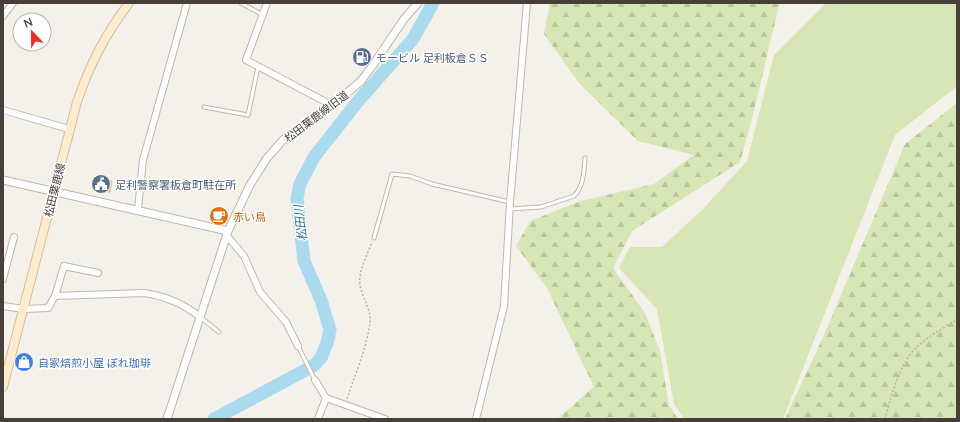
<svg xmlns="http://www.w3.org/2000/svg" width="960" height="422" font-family="Lato,'Noto Sans JP',sans-serif">
  <style>
    .grass { fill: #d6e6b5 }
    .forest { fill: url(#forest-firs) }
    .lines { fill: none; stroke-linecap: round; stroke-linejoin: round }
    .river { stroke: #aadaee; stroke-width: 13 }
    .building { fill: url(#building-back-hatch); stroke: #d0c1b3 }
    .service-casing { stroke: #bfb7ad; stroke-width: 5 }
    .minor-casing { stroke: #bfb7ad; stroke-width: 8 }
    .tertiary-casing { stroke: #bfb7ad; stroke-width: 9 }
    .secondary-casing { stroke: #d2bd9c; stroke-width: 10 }
    .path { stroke: #c1b19f; stroke-width: 1.5; stroke-dasharray: 2 2; stroke-linecap: butt }
    .service { stroke: #fff; stroke-width: 3 }
    .minor { stroke: #fff; stroke-width: 6 }
    .tertiary { stroke: #fff; stroke-width: 7 }
    .secondary { stroke: #fcebcc; stroke-width: 8 }
    .labels { text-anchor: middle; dominant-baseline: central; stroke-width: 3; stroke-linejoin: round; paint-order: stroke }
    .service-label { font-size: 11px; fill: #4e5e75; stroke: #fff; text-anchor: start }
    .street-label { font-size: 11px; fill: #484038; stroke: #fff }
    .food-label { font-size: 11px; fill: #c56008; stroke: #fff; text-anchor: start }
    .shop-label { font-size: 11px; fill: #366cbe; stroke: #fff; text-anchor: start }
    .water-label { font-size: 12px; font-style: italic; fill: #307998; stroke: #fff }
  </style>
  <defs>
    <pattern id="forest-firs" width="22" height="20" patternUnits="userSpaceOnUse"><rect width="22" height="20" fill="#d6e6b5"/><path d="M5 1l3.5 6h-7zM16 11l3.5 6h-7z" fill="#b9c69c"/></pattern>
    <pattern id="building-back-hatch" width="6" height="6" patternUnits="userSpaceOnUse"><rect width="6" height="6" fill="#d8cdc3"/><path d="M-1 5l2 2M0 0l6 6M5-1l2 2" fill="none" stroke="#b1a89f"/></pattern>
  </defs>
  <rect width="100%" height="100%" fill="#f4f0ea"/>
  <path class="grass" d="M 826,3 L 957,3 L 957,86 L 895,135 L 783,419 L 684,419 L 674,404 L 657,309 L 619,268 L 630,247 L 662,247 L 703,209 L 747,161 L 774,55 Z"/>
  <path class="forest" d="M 550,3 L 780,3 C 766,56 756,109 740,162 L 632,231 L 613,268 L 645,313 L 660,351 L 669,405 L 678,419 L 557,419 L 594,387 L 547,288 L 516,246 L 530,221 L 581,201 L 654,184 L 694,155 L 638,141 L 579,83 L 544,34 Z
    M 957,103 L 957,419 L 785,419 L 824,335 L 905,144 Z"/>
  <g class="lines">
    <path class="river" d="M 214,419 L 313,366 L 321,358 L 327,343 L 330,330 L 321,300 L 304,261 L 297,198 L 300,184 L 314,157 L 359,100 L 413,39 L 433,3"/>
  </g>
  <path class="building" d="M 96,177 L 112,181 L 110,192 L 93,189 Z"/>
  <g class="lines">
    <g class="service-casing">
      <path id="service" d="M 241,3 L 263,15
        M 204,107 L 248,115 L 258,67
        M 510,209 L 541,207 L 574,196 C 584,186 584,171 585,158
        M 374,238 L 392,174 L 410,176 L 432,184 L 510,202
        M 200,317 L 219,332
        M 298,346 L 315,380"/>
    </g>
    <g class="minor-casing">
      <path id="minor" d="M 267,3 L 246,60 L 324,101 L 329,107
        M 3,16 L 13,3
        M 3,110 L 69,129
        M 138,209 L 143,160 L 187,3
        M 227,236 L 244,256 L 260,292 L 286,322 L 298,346
        M 3,279 L 14,237
        M 55,296 L 144,293 C 165,296 184,304 200,317
        M 3,306 L 24,309 L 48,308 L 55,296 L 64,266 L 98,273
        M 315,380 L 326,398 L 385,419
        M 318,419 L 326,398
        M 476,419 L 504,306 L 510,203 L 527,3"/>
    </g>
    <g class="tertiary-casing">
      <path id="tertiary" d="M 3,180 L 228,231
        M 167,419 L 228,231 L 250,185 L 267,158 L 283,140 L 347,93 L 361,81 L 373,65 L 404,19 L 418,3"/>
    </g>
    <g class="secondary-casing">
      <path id="secondary" d="M 3,387 L 77,102 C 90,64 105,35 129,3"/>
    </g>
    <path class="path" d="M 347,399 C 355,374 367,348 370,322 C 371,310 364,301 361,289 C 356,275 367,256 372,242
      M 885,419 C 891,397 898,368 914,350 C 925,338 943,328 957,320"/>
    <use href="#service" class="service"/>
    <use href="#minor" class="minor"/>
    <use href="#tertiary" class="tertiary"/>
    <use href="#secondary" class="secondary"/>
  </g>
  <defs>
    <g id="fuel-disc" transform="scale(1)"><circle r="9.5" fill="#5c6f8a" stroke="#fff"/><path d="M-5.5-6h7V0h2V4h1.3V-2.5L3-4.5l.8-.8L6-3V5H2.5V1h-1V6h-7ZM-4.2-4.7v3.2H.2V-4.7Z" fill="#fff"/></g>
    <g id="civic-disc" transform="scale(1)"><circle r="9.5" fill="#5c6f8a" stroke="#fff"/><path d="M-.6-6.5H3V-4.5H.6V-3L4-1V1h2V6H-6V1h2V-1L-.6-3ZM-1.2 2.5V6h2.4V2.5Z" fill="#fff"/></g>
    <g id="cafe-disc" transform="scale(1)"><circle r="9.5" fill="#e8710a" stroke="#fff"/><path d="M-5.5-4.5H6V0H3Q3 3.5 0 3.5H-2.5Q-5.5 3.5-5.5 0ZM3-3.2v2h1.7v-2ZM-6 4.5H4V6H-6Z" fill="#fff"/></g>
    <g id="shop-disc" transform="scale(1)"><circle r="9.5" fill="#3f7fe0" stroke="#fff"/><path d="M-5-2.5h2.3a2.7 3.5 0 0 1 5.4 0H5L5.5 6h-11ZM-1.5-2.5h3a1.5 2.3 0 0 0-3 0Z" fill="#fff"/></g>
  </defs>
  <g fill-rule="evenodd">
    <use href="#fuel-disc" x="362" y="57"/>
    <use href="#civic-disc" x="101" y="184"/>
    <use href="#cafe-disc" x="219" y="216"/>
    <use href="#shop-disc" x="24" y="362"/>
  </g>
  <g class="labels">
    <g class="service-label">
      <text x="376" y="57">モービル 足利板倉ＳＳ</text>
      <text x="115" y="184">足利警察署板倉町駐在所</text>
    </g>
    <g class="street-label">
      <text transform="translate(316 116) rotate(-37)">松田葉鹿線旧道</text>
      <text transform="translate(54 190) rotate(-76)">松田葉鹿線</text>
    </g>
    <g class="food-label">
      <text x="233" y="216">赤い鳥</text>
    </g>
    <g class="shop-label">
      <text x="38" y="362">自家焙煎小屋 ぽれ珈琲</text>
    </g>
    <g class="water-label">
      <text transform="translate(300 223) rotate(-97)">松田川</text>
    </g>
  </g>
  <rect width="960" height="422" fill="none" stroke="#484038" stroke-width="8"/>
  <g transform="translate(32 32) rotate(338)"><circle r="19" fill="#ffffff" stroke="#b6b3af"/>
  <path d="M0-3L7 15L0 10L-7 15Z" fill="#f02c25"/>
  <text y="-6" font-size="11" font-weight="bold" text-anchor="middle" fill="#484038">N</text>
  </g>
</svg>
